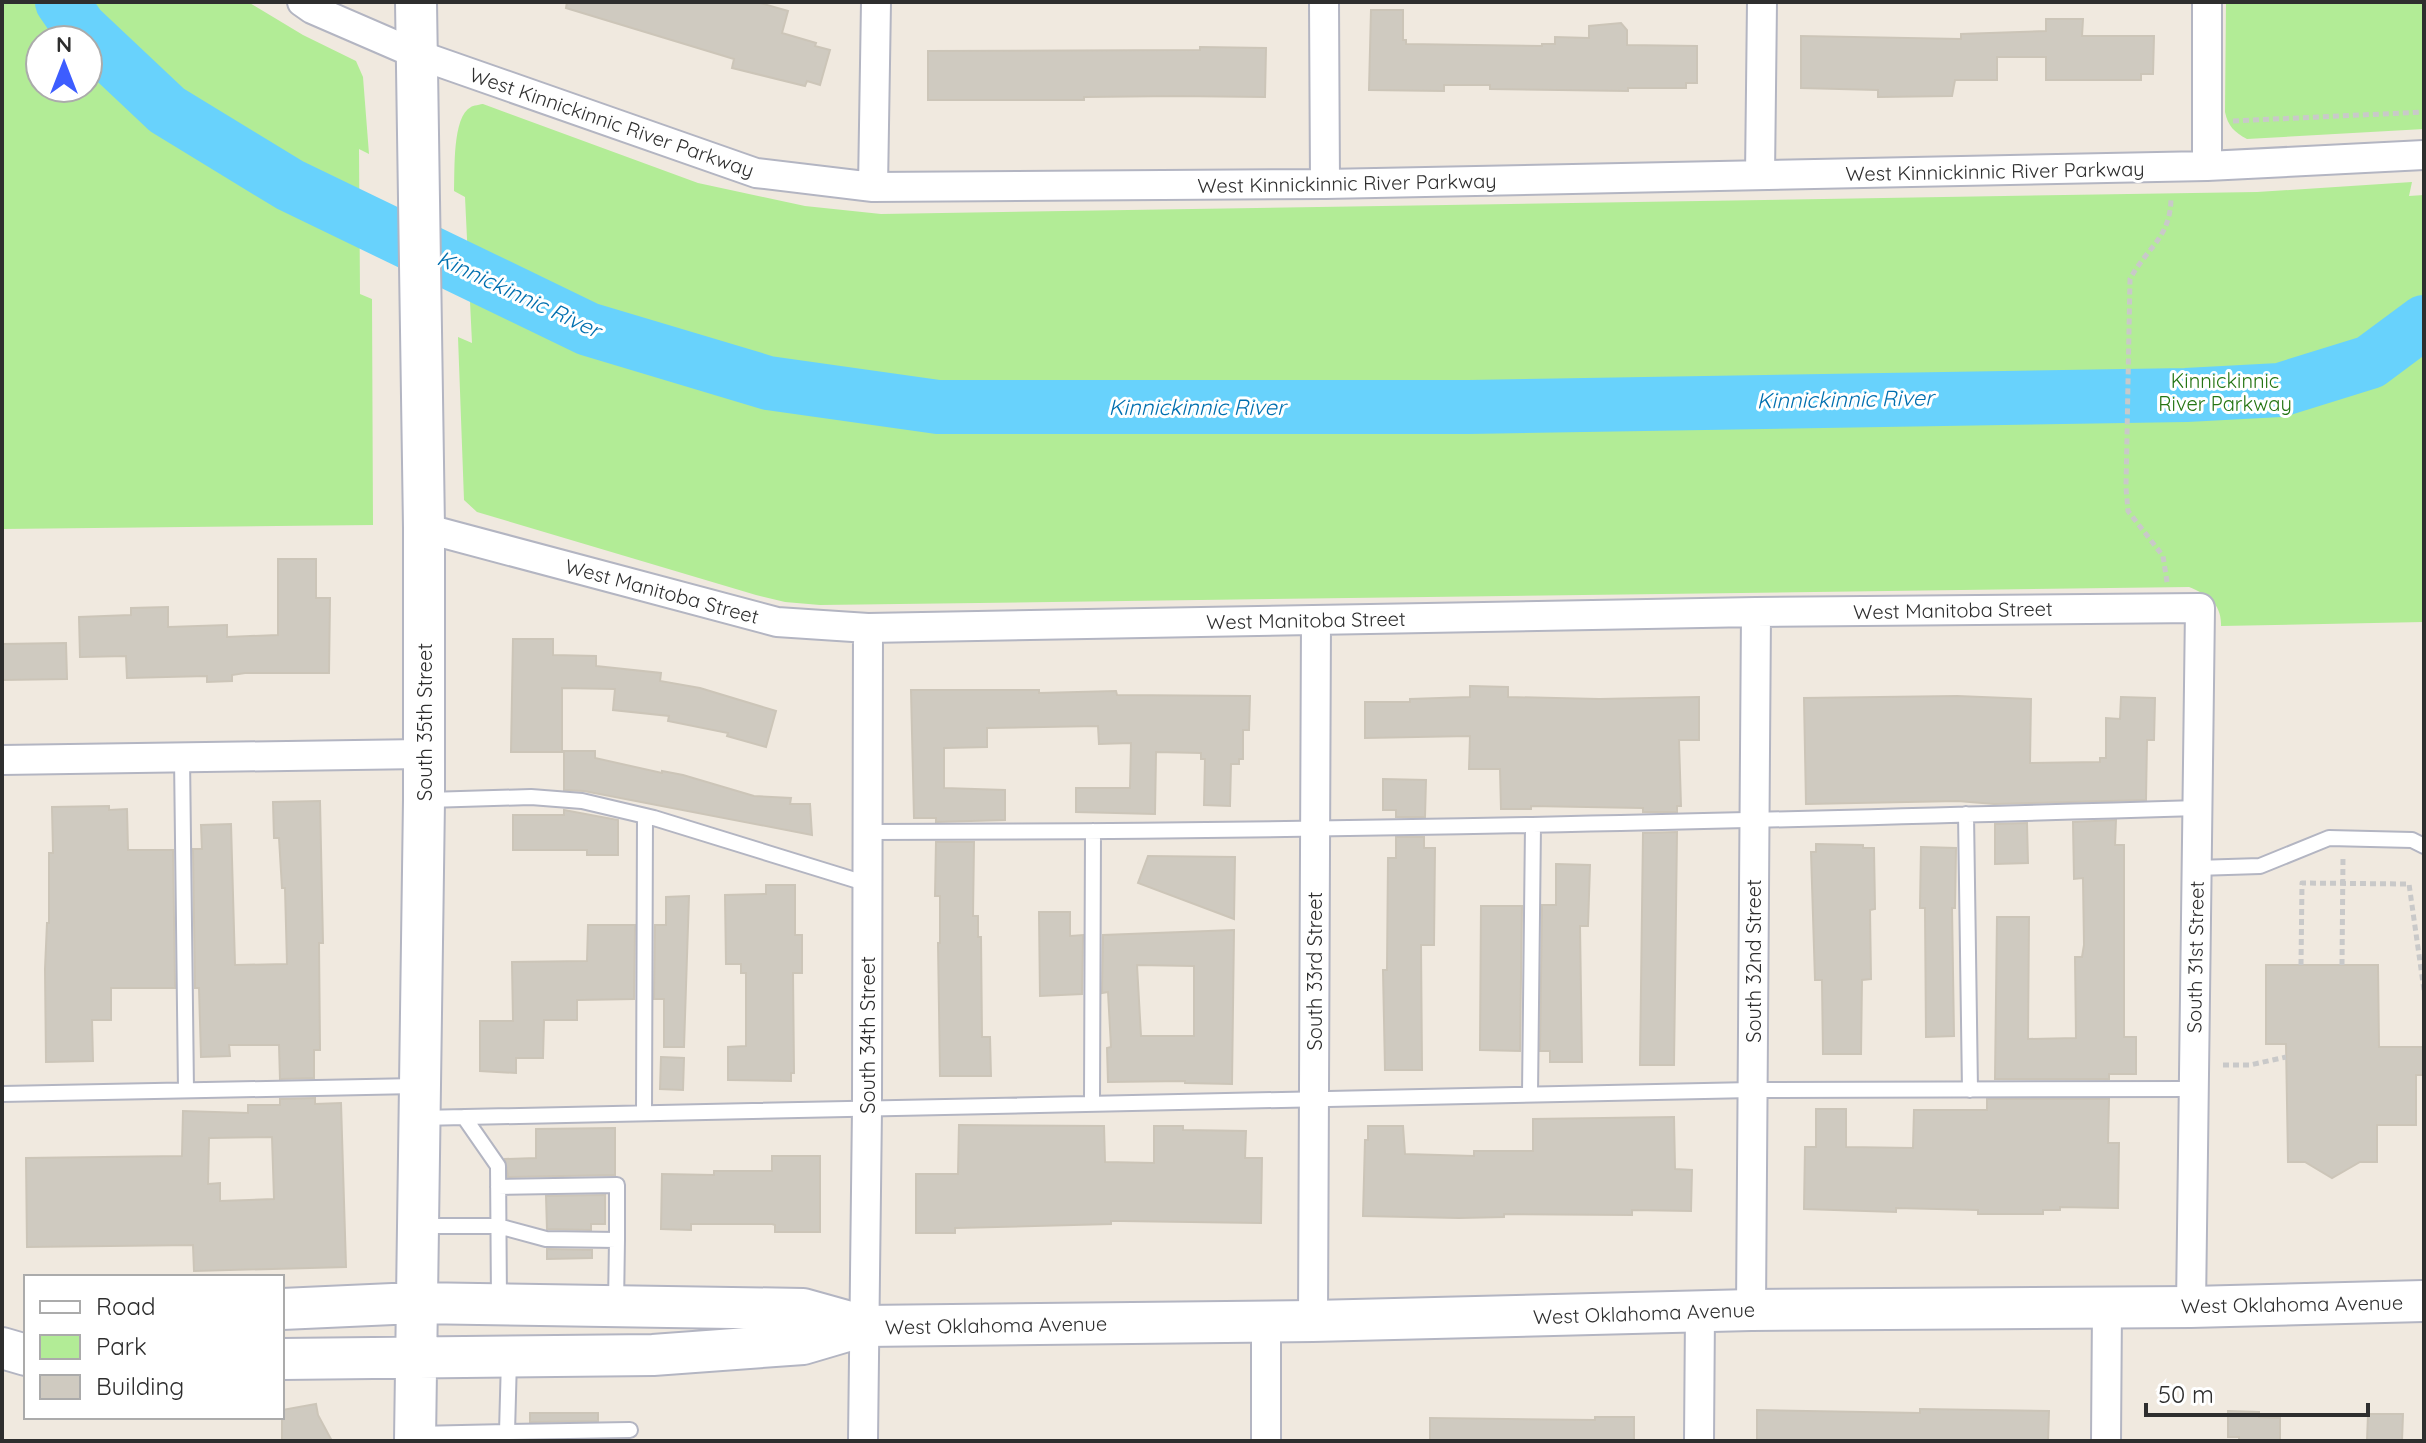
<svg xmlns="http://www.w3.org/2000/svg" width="2426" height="1443" font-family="Quicksand,sans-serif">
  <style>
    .green { fill: #b2ec96; fill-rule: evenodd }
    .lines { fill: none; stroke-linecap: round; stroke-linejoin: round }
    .river { stroke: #68d2fc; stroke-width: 54 }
    .building { fill: #cfcac0; stroke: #ccc5b8; stroke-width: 2; fill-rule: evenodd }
    .service-casing { stroke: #b3b5c2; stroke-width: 18 }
    .minor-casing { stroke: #b3b5c2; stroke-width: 32 }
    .secondary-casing { stroke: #b3b5c2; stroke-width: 44 }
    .path { stroke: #c9c9c9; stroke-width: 5; stroke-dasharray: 6 4; stroke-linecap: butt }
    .service { stroke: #fff; stroke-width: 14 }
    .minor { stroke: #fff; stroke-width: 28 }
    .secondary { stroke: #fff; stroke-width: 40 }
    .labels { text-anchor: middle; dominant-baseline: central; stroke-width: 6; stroke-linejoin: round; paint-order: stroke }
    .street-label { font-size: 20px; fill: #2e2e2e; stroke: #fff }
    .park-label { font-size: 20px; fill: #257513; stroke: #fff }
    .water-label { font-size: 22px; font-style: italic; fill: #006faf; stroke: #fff }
  </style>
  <rect width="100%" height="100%" fill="#f0e9df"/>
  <path class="green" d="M 2,2 L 248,2 L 303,35 L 356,61 L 363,77 L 369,154 L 359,149 L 360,294 L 372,299 L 373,525 L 2,529 ZM 40,40 L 88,40 L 88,88 L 40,88 Z
    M 2226,2 L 2424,2 L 2424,129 L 2247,139 C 2234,132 2228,126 2225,112 Z
    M 483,104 L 698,183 L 805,206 L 881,214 L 2257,192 L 2412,182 L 2409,196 L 2424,195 L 2424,622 L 2221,626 C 2222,604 2207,594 2189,587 L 820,605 L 785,602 L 756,595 L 477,512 L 464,500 L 458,337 L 472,343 L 465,197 L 454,191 C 455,172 452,116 471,107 C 472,106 482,104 483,104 Z"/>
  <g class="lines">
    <path class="river" d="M 62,2 L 80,28 L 167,110 L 290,185 L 588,329 L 768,383 L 938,407 L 1469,407 L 2186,395 L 2280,390 L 2370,362 L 2424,322"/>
  </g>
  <path class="building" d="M 567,2 L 757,2 L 788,11 L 782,33 L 816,43 L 815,46 L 830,50 L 820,85 L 807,81 L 805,86 L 732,68 L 734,59 L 566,8 Z
    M 1371,10 L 1403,10 L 1403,40 L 1406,40 L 1406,44 L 1542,46 L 1542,44 L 1555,44 L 1555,37 L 1589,38 L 1589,26 L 1621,23 L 1627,30 L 1627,45 L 1697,46 L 1697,83 L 1686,83 L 1686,88 L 1628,88 L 1628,91 L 1490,89 L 1490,85 L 1444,85 L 1444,91 L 1369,90 Z
    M 2046,19 L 2083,19 L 2082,36 L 2154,36 L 2153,74 L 2141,74 L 2141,80 L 2046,80 L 2046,57 L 1997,57 L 1997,80 L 1955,80 L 1952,96 L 1878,97 L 1878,90 L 1801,88 L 1801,36 L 1961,39 L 1961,34 L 2046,31 Z
    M 1200,47 L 1266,48 L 1265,97 L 1176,96 L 1084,97 L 1084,100 L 928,100 L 928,51 L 1200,50 Z
    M 278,559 L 316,559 L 316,598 L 330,598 L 329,673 L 245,673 L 232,675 L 232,681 L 207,682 L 207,676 L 127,678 L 126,656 L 80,657 L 79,617 L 131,615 L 131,608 L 168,607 L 168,627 L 227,625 L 227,637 L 278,635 Z
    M 513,639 L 553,639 L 553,655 L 596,656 L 596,666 L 661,673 L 660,681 L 700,688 L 776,711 L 766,747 L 727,736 L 728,733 L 668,721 L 669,716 L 613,710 L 615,689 L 562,688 L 562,752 L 511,752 Z
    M 66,643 L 67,679 L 2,680 L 2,644 Z
    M 1470,686 L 1508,687 L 1508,697 L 1599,699 L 1699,697 L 1699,740 L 1679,740 L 1681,806 L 1677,806 L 1677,812 L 1643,812 L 1643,808 L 1531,806 L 1531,809 L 1501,809 L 1500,769 L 1469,769 L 1470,736 L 1365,738 L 1365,702 L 1410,702 L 1410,699 L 1470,697 Z
    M 911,690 L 1039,690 L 1039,693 L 1116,691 L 1117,695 L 1250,696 L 1249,730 L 1243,730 L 1243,759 L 1239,759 L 1239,764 L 1231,764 L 1230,806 L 1204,805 L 1205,759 L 1201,759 L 1201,753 L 1156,752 L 1155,814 L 1076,812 L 1076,788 L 1130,788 L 1131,743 L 1099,744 L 1098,726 L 987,728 L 987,747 L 944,748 L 944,788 L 1005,790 L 1005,820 L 936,822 L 936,818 L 914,818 Z
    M 1957,696 L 2031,699 L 2030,763 L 2100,762 L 2100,758 L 2106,758 L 2106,718 L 2120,719 L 2121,697 L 2155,698 L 2154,740 L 2147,740 L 2146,800 L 1994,804 L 1958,801 L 1806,804 L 1804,698 Z
    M 564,751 L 595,751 L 595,758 L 662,773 L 662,771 L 683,775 L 754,796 L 791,798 L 790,804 L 810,804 L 812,835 L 584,791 L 564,790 Z
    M 1383,779 L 1426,780 L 1425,817 L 1396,817 L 1396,810 L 1383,810 Z
    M 320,801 L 323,943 L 319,943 L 320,1050 L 314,1050 L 314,1078 L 280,1079 L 279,1045 L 229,1045 L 230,1056 L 201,1057 L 199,988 L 195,988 L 193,849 L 202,849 L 201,825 L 231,824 L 235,965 L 287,964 L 285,888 L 282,888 L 279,838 L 274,838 L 273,802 Z
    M 109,806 L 109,810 L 127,809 L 128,850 L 173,850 L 175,988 L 111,988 L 111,1020 L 92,1020 L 93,1061 L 46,1062 L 45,969 L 47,923 L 49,923 L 49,853 L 53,853 L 52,807 Z
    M 564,810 L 618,820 L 618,855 L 587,855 L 587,850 L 513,850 L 513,815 L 564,815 Z
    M 2116,820 L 2115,845 L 2124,845 L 2124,1037 L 2136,1037 L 2136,1074 L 2109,1074 L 2109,1079 L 1995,1079 L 1997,917 L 2029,917 L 2028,1039 L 2076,1038 L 2075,957 L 2082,957 L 2084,945 L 2083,878 L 2074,879 L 2073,822 Z
    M 2027,823 L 2028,863 L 1995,864 L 1995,824 Z
    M 1677,832 L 1674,1065 L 1640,1065 L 1643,833 Z
    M 1396,837 L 1424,837 L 1424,848 L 1435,848 L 1434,945 L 1421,945 L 1422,1070 L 1385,1070 L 1383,970 L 1387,970 L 1388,858 L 1396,858 Z
    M 936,842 L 974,842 L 973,916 L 978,916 L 978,937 L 981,937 L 982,1037 L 990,1037 L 991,1076 L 940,1076 L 938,943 L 940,943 L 940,896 L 935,896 Z
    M 1816,844 L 1863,845 L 1863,848 L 1874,848 L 1875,909 L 1870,910 L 1871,979 L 1862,980 L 1861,1054 L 1823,1054 L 1822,980 L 1815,980 L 1811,852 L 1816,852 Z
    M 1921,847 L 1956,848 L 1955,908 L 1952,908 L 1954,1036 L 1926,1037 L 1925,908 L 1920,908 Z
    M 1148,856 L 1235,857 L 1234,919 L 1138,883 Z
    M 1556,864 L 1590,865 L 1588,926 L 1580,926 L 1582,1062 L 1550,1062 L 1550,1051 L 1540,1051 L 1542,905 L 1556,905 Z
    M 766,885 L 795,885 L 795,935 L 802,935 L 802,973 L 793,973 L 794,1073 L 791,1073 L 791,1081 L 728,1080 L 728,1047 L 746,1046 L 746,973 L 741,973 L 741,964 L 726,964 L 725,895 L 766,894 Z
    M 689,896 L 684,1047 L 664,1047 L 664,999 L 654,999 L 655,925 L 666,925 L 666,897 Z
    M 1481,906 L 1522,906 L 1520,1051 L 1480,1050 Z
    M 1039,912 L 1070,912 L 1070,936 L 1083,935 L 1082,994 L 1040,996 Z
    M 588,925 L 635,925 L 634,999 L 577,1000 L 577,1020 L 544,1020 L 543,1058 L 516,1058 L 516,1073 L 480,1071 L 480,1021 L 513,1021 L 512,962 L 587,961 Z
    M 1234,930 L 1232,1084 L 1185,1083 L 1185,1081 L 1108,1082 L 1107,1048 L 1111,1047 L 1108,992 L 1102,993 L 1103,935 ZM 1137,965 L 1194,966 L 1194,1036 L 1141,1036 Z
    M 2266,965 L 2378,965 L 2379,1047 L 2424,1047 L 2424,1075 L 2416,1075 L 2416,1125 L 2377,1125 L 2377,1162 L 2360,1162 L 2332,1178 L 2305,1162 L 2288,1162 L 2286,1044 L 2266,1044 Z
    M 661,1057 L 684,1058 L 683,1090 L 660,1089 Z
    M 315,1098 L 315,1104 L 341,1103 L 346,1267 L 194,1271 L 193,1245 L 27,1247 L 26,1158 L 182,1156 L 183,1111 L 248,1113 L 248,1105 L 280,1105 L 280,1099 ZM 272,1137 L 274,1199 L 220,1201 L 220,1183 L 208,1184 L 209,1138 Z
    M 1987,1099 L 2109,1099 L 2108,1143 L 2119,1143 L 2118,1208 L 2060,1207 L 2060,1210 L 2043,1210 L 2043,1214 L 1978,1214 L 1978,1210 L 1896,1208 L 1896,1212 L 1804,1209 L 1805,1147 L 1816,1147 L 1816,1109 L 1846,1109 L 1846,1147 L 1913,1148 L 1914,1110 L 1987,1110 Z
    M 1674,1117 L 1675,1169 L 1692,1170 L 1691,1211 L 1632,1210 L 1632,1215 L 1504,1214 L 1504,1217 L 1459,1218 L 1363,1216 L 1365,1140 L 1368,1140 L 1368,1126 L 1403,1126 L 1405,1154 L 1474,1156 L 1474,1151 L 1533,1151 L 1533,1119 Z
    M 959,1125 L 1104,1126 L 1105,1162 L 1154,1163 L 1154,1126 L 1183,1126 L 1183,1130 L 1246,1131 L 1245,1158 L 1262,1158 L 1261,1223 L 1120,1221 L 1111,1221 L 1111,1224 L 955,1228 L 955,1233 L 916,1233 L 916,1174 L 958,1174 Z
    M 615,1128 L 615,1175 L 508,1177 L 505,1159 L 536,1158 L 536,1129 Z
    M 772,1156 L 820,1156 L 820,1232 L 775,1232 L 775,1225 L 772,1224 L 691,1224 L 691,1230 L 661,1229 L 662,1174 L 714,1175 L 714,1171 L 772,1171 Z
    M 605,1195 L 605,1224 L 591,1224 L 591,1230 L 547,1229 L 546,1196 Z
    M 547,1249 L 592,1250 L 592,1258 L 547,1259 Z
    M 316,1404 L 318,1415 L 332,1441 L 282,1441 L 282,1410 Z
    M 1920,1409 L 2049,1411 L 2048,1441 L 1757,1441 L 1757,1410 L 1920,1413 Z
    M 2228,1411 L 2259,1412 L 2259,1417 L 2280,1418 L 2280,1441 L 2239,1441 L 2239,1437 L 2228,1437 Z
    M 530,1413 L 598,1413 L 598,1421 L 530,1422 Z
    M 2368,1414 L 2403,1414 L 2402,1441 L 2367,1441 Z
    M 1595,1417 L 1634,1417 L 1634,1441 L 1430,1441 L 1430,1418 L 1595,1420 Z"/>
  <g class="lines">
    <g class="service-casing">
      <path id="service" d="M 182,757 L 186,1090
        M 428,800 L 531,797 L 582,801 L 654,818 L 868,884
        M 1966,814 L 1970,1090
        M 868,832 C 1311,832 1754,821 2198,808
        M 2196,868 L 2260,866 L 2329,838 L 2412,840 L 2424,846
        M 2,1094 L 416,1086
        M 1530,1094 L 1533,825
        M 1092,1102 L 1093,831
        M 644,1113 L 645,816
        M 464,1117 L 498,1166 L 499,1302
        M 420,1118 L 1752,1090 L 2194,1089
        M 498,1187 L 617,1185 L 617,1240
        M 421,1226 L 498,1226 L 546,1239 L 617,1240 L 616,1305
        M 416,1434 L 507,1432 L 509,1359
        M 506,1440 L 507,1432 L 630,1430"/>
    </g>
    <g class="minor-casing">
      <path id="minor" d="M 302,2 L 312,9 L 416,54 L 756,173 L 873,187 L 1325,184 L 2207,166 L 2424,155
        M 1324,2 L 1325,184
        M 2207,166 L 2207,2
        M 1760,175 L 1762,2
        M 873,187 L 876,2
        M 424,528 L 777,622 L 868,628 L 1756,612 L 2200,608 L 2191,1307
        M 2,760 L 422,754
        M 1751,1310 L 1756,612
        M 1313,1321 L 1316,620
        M 1266,1322 L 1266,1441
        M 863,1441 L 867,1108 L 868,628
        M 1699,1441 L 1700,1312
        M 2106,1441 L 2107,1307"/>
    </g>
    <g class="secondary-casing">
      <path id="secondary" d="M 282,1309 L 415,1303 L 803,1309 L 864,1326
        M 2,1348 L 26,1355
        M 282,1359 L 653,1355 L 803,1344 L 864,1326 L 1313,1321 L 1751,1310 L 2191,1307 L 2424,1301
        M 415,1441 L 424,800 L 424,528 L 416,2"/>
    </g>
    <path class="path" d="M 2233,121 L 2424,112
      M 2167,582 L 2163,556 L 2128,511 L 2126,488 L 2130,279 C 2147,247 2171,238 2171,197
      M 2301,965 L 2302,883 L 2409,884 L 2424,990
      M 2342,965 L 2343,858
      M 2223,1065 L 2250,1065 L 2286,1057"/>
    <use href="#service" class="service"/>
    <use href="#minor" class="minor"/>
    <use href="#secondary" class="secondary"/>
  </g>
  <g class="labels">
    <g class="street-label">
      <text transform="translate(612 122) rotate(19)">West Kinnickinnic River Parkway</text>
      <text transform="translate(1995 171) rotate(-1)">West Kinnickinnic River Parkway</text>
      <text transform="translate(1347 183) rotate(-1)">West Kinnickinnic River Parkway</text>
      <text transform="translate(662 591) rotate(15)">West Manitoba Street</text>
      <text transform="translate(1953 610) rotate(-1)">West Manitoba Street</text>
      <text transform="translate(1306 620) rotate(-1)">West Manitoba Street</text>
      <text transform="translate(424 722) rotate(-90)">South 35th Street</text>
      <text transform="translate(2195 957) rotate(-89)">South 31st Street</text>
      <text transform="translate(1753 961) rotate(-90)">South 32nd Street</text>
      <text transform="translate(1314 971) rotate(-90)">South 33rd Street</text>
      <text transform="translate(867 1035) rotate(-90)">South 34th Street</text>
      <text transform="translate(2292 1304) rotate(-1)">West Oklahoma Avenue</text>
      <text transform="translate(1644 1313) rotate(-2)">West Oklahoma Avenue</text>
      <text transform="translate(996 1325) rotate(-1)">West Oklahoma Avenue</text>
    </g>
    <g class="park-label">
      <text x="2225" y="380">Kinnickinnic<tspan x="2225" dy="23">River Parkway</tspan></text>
    </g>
    <g class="water-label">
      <text transform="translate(519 294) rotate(25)">Kinnickinnic River</text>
      <text transform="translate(1845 399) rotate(-1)">Kinnickinnic River</text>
      <text x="1197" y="407">Kinnickinnic River</text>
    </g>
  </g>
  <rect width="2426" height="1443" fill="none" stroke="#2e2e2e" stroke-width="8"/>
  <rect x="24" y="1275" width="260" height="144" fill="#ffffff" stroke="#ababab" stroke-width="2"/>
  <rect x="40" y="1301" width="40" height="12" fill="#ffffff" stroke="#ababab" stroke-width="2"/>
  <text x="96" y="1315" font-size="24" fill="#2e2e2e">Road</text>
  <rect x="40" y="1335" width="40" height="24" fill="#b2ec96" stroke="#ababab" stroke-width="2"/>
  <text x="96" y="1355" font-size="24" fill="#2e2e2e">Park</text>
  <rect x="40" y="1375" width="40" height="24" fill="#cfcac0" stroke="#ababab" stroke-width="2"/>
  <text x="96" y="1395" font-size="24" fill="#2e2e2e">Building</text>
  <g transform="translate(64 64)"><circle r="38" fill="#ffffff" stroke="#ababab" stroke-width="2"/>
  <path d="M0-6L14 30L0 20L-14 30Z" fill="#3d5dff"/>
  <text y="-12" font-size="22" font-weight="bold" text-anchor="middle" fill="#2e2e2e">N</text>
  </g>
  <path d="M2146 1403v12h222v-12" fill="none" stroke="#2e2e2e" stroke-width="4"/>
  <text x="2158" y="1403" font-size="24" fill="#2e2e2e" stroke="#ffffff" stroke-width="6" paint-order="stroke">50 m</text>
</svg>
